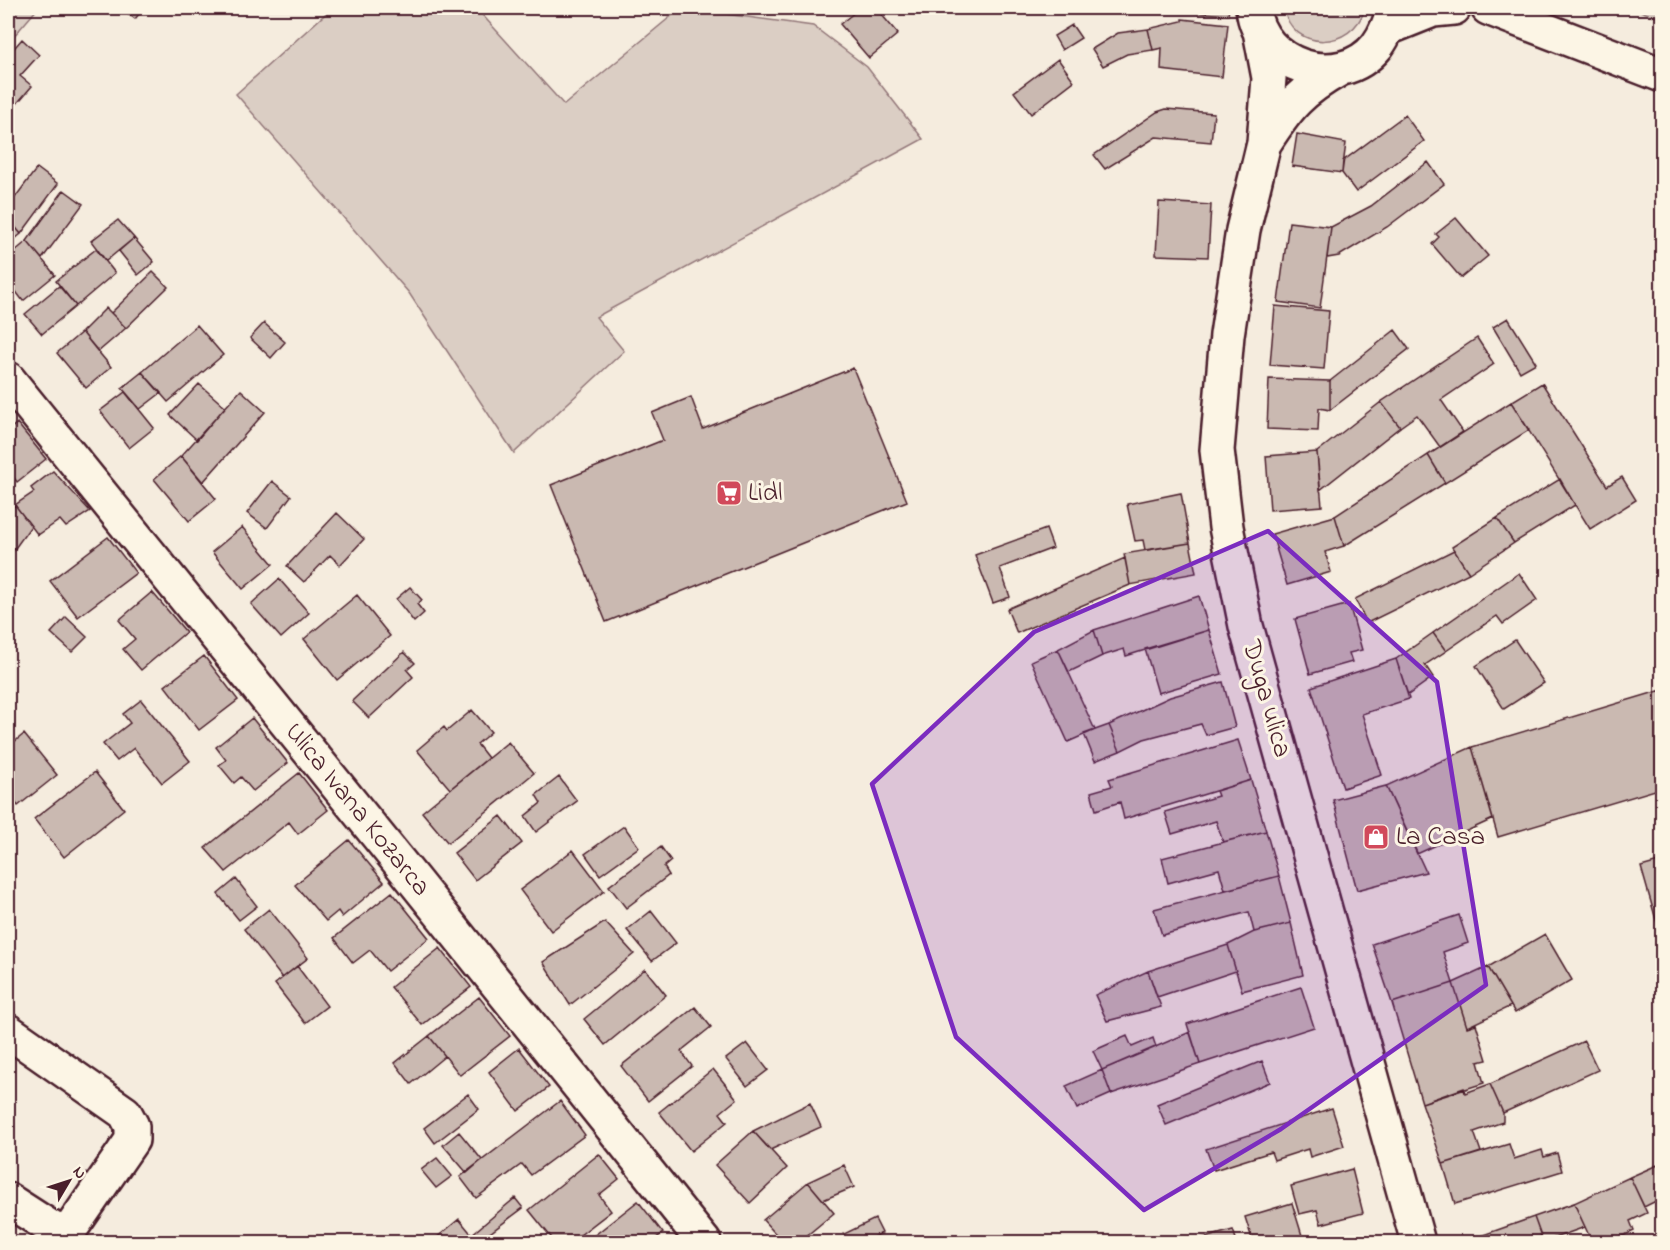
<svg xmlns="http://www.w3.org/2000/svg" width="1670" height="1250" font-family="'Indie Flower',sans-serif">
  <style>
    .green { fill: #dbcec4; stroke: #927678; stroke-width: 1.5 }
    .building { fill: #cab9b1; stroke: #4a1f2b; stroke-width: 1.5 }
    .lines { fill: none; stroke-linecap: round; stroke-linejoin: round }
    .minor-casing { stroke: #4a1f2b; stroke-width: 38 }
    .major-casing { stroke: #4a1f2b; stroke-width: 38 }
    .minor { stroke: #fcf5e5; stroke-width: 33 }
    .major { stroke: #fcf5e5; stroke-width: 33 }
    .marked { fill: #7b2cbf; fill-opacity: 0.2; stroke: #7b2cbf; stroke-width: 4.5; stroke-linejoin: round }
    .labels { text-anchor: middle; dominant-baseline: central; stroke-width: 6; stroke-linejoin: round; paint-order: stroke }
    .poi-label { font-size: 27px; fill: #4a1f2b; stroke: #fcf5e5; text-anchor: start }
    .street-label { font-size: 27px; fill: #4a1f2b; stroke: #fcf5e5 }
  </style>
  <rect width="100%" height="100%" fill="#f5ecde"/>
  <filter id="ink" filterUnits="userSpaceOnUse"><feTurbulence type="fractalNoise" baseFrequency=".0167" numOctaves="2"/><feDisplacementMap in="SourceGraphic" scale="12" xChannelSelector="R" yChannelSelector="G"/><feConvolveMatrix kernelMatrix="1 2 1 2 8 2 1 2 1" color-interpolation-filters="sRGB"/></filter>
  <g filter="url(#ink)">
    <path class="green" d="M 8,8 L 38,8 L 8,43 Z
      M 332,8 L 476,8 L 564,105 L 681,8 L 813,26 L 867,67 L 923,139 L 596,317 L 624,351 L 514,453 L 409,293 L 236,94 Z
      M 1284,8 L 1365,8 C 1353,51 1291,52 1284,8 Z
      M 1632,8 L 1662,8 L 1662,19 Z"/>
    <path class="building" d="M 121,8 L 144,8 L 135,19 Z
      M 860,8 L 876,8 L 898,34 L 869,58 L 840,24 Z
      M 1178,8 L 1229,8 L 1228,15 L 1178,11 Z
      M 1182,19 L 1228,24 L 1222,77 L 1161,70 L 1162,48 L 1153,50 L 1148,29 L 1182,21 Z
      M 1072,25 L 1081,38 L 1062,50 L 1054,36 Z
      M 1148,29 L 1153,50 L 1127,54 L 1103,66 L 1092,49 L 1118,33 Z
      M 22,39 L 39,55 L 20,76 L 32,86 L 8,114 L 8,55 Z
      M 1058,59 L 1074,81 L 1031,114 L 1014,92 Z
      M 1166,109 L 1214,113 L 1211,142 L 1156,137 L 1105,169 L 1094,155 L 1157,112 Z
      M 1405,115 L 1424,141 L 1356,192 L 1342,173 L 1343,161 Z
      M 1297,134 L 1346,143 L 1342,173 L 1292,166 Z
      M 1428,162 L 1444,184 L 1387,227 L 1339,256 L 1327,258 L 1331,227 L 1371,206 Z
      M 37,168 L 58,184 L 21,234 L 8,218 L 8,207 Z
      M 64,190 L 83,204 L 42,259 L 27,241 Z
      M 1159,202 L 1211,205 L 1208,257 L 1156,255 Z
      M 8,218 L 21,234 L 8,245 Z
      M 1456,218 L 1488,256 L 1461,278 L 1432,244 L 1439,237 L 1436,234 Z
      M 118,220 L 134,238 L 106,261 L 91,241 Z
      M 1289,222 L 1331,227 L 1320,308 L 1278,302 Z
      M 134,238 L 154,262 L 138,275 L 119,251 Z
      M 27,241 L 55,275 L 23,301 L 8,281 L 8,257 Z
      M 96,249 L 115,273 L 76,306 L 56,281 Z
      M 153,272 L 168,287 L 126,328 L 111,313 Z
      M 59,286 L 76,306 L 42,334 L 25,314 Z
      M 1275,306 L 1329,311 L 1324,369 L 1270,365 Z
      M 106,308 L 126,328 L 98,352 L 82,332 Z
      M 1508,318 L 1536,363 L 1520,372 L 1493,327 Z
      M 264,323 L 285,342 L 271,358 L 250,338 Z
      M 197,325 L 223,355 L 168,402 L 142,372 Z
      M 1395,330 L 1409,349 L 1330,410 L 1330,381 Z
      M 82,332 L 111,367 L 86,388 L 57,353 Z
      M 1477,338 L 1494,364 L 1441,400 L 1463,432 L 1440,447 L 1417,415 L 1400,427 L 1381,402 Z
      M 853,368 L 907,501 L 606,622 L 551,485 L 663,440 L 652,413 L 691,397 L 703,429 Z
      M 142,372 L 161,393 L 140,409 L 122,388 Z
      M 1269,379 L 1330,381 L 1330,410 L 1319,408 L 1318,431 L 1267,429 Z
      M 1542,383 L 1607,486 L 1622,477 L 1636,500 L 1590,529 L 1511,402 Z
      M 199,384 L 225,407 L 197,440 L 170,415 Z
      M 241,390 L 265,412 L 203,482 L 181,456 Z
      M 125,392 L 154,428 L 129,448 L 100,411 Z
      M 1381,402 L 1400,427 L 1320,490 L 1317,452 Z
      M 1511,402 L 1529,430 L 1445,483 L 1428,455 Z
      M 17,423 L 46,459 L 17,482 L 8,470 L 8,431 Z
      M 1317,452 L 1322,506 L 1270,510 L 1266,456 Z
      M 1428,455 L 1445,483 L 1344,546 L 1335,516 Z
      M 181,456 L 216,499 L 189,521 L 154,479 Z
      M 53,471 L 90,511 L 66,527 L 60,520 L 38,535 L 15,505 L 34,492 L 31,488 Z
      M 1560,479 L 1575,505 L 1514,543 L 1497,518 Z
      M 272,481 L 291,496 L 267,528 L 247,513 Z
      M 1181,493 L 1190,543 L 1145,550 L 1143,540 L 1135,541 L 1127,504 Z
      M 15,505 L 31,526 L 8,558 L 8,515 Z
      M 337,513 L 364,539 L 340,565 L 330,555 L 304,582 L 287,566 Z
      M 1335,516 L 1344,546 L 1325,552 L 1331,572 L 1287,585 L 1272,534 Z
      M 1497,518 L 1514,543 L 1469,573 L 1452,547 Z
      M 242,527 L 273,564 L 243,589 L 212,552 Z
      M 1046,529 L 1053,548 L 1000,568 L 1010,597 L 993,603 L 975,555 Z
      M 108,537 L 136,573 L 78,617 L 50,581 Z
      M 1190,543 L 1196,573 L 1130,585 L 1124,554 Z
      M 1454,550 L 1469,573 L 1367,623 L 1355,599 Z
      M 1125,558 L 1130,585 L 1017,633 L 1007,609 Z
      M 1519,573 L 1537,600 L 1503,624 L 1497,616 L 1446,651 L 1433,633 Z
      M 279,579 L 309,613 L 281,638 L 251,604 Z
      M 410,587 L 422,600 L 417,604 L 424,613 L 414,622 L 396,599 Z
      M 152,592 L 186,632 L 141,670 L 123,649 L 135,639 L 119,620 Z
      M 357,595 L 390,636 L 337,680 L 304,639 Z
      M 1199,596 L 1209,630 L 1126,656 L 1124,649 L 1102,656 L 1094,630 Z
      M 1349,604 L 1362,650 L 1349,653 L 1352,662 L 1310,674 L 1295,619 Z
      M 66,617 L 87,637 L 72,652 L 51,633 Z
      M 1094,630 L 1102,656 L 1069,672 L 1058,649 Z
      M 1209,630 L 1222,674 L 1158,693 L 1145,649 Z
      M 1433,633 L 1446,651 L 1425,665 L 1433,677 L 1408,695 L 1396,659 Z
      M 1515,640 L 1544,683 L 1504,709 L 1476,666 Z
      M 1058,649 L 1095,730 L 1068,742 L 1031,661 Z
      M 404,652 L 415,663 L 407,670 L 413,677 L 369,718 L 352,701 Z
      M 204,656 L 238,700 L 199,730 L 165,686 Z
      M 1396,659 L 1409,699 L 1362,714 L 1382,775 L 1343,788 L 1311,687 Z
      M 1223,682 L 1235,727 L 1206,735 L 1201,724 L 1144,739 L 1120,751 L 1109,725 L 1170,697 Z
      M 1662,690 L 1662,788 L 1498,837 L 1472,747 Z
      M 141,700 L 190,761 L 162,783 L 134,748 L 117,761 L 103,744 L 130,723 L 123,714 Z
      M 472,710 L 491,732 L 477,744 L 488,758 L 450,789 L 417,750 L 444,727 L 447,731 Z
      M 252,718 L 288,763 L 253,791 L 241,777 L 234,783 L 219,765 L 226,760 L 216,747 Z
      M 1109,725 L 1120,751 L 1095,761 L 1084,734 Z
      M 24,734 L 57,775 L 18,806 L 8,793 L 8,747 Z
      M 1238,740 L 1251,780 L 1124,819 L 1120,802 L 1096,810 L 1091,792 L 1112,786 L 1109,779 Z
      M 508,742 L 534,773 L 448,843 L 422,812 Z
      M 1472,747 L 1493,819 L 1417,854 L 1386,786 Z
      M 95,772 L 124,809 L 64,857 L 34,819 Z
      M 299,773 L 328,810 L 298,834 L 289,822 L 226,872 L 205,848 Z
      M 559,777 L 577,801 L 536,832 L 525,816 L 541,803 L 536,795 Z
      M 1251,780 L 1266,831 L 1223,842 L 1216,821 L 1172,834 L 1165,812 L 1218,796 L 1216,791 Z
      M 1386,786 L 1426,872 L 1357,890 L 1333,800 Z
      M 501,816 L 522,843 L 475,880 L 454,853 Z
      M 624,826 L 639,847 L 600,875 L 585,854 Z
      M 1266,831 L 1279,876 L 1225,890 L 1219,869 L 1168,883 L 1162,858 Z
      M 349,840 L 384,882 L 342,917 L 338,911 L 326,921 L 295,885 Z
      M 661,847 L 671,861 L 664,867 L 669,875 L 626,908 L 609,886 Z
      M 573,850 L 604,891 L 551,931 L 520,890 Z
      M 1662,861 L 1662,941 L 1641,867 Z
      M 1279,876 L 1291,923 L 1254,932 L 1249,912 L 1162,935 L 1154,909 Z
      M 236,879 L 257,906 L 239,920 L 218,894 Z
      M 392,892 L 429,938 L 387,971 L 370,950 L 353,963 L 334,938 Z
      M 269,909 L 308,958 L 282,978 L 244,929 Z
      M 651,911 L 676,943 L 652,961 L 627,930 Z
      M 1459,915 L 1468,943 L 1443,952 L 1453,983 L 1392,1003 L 1372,944 Z
      M 605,922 L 634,954 L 570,1005 L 543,962 Z
      M 1291,923 L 1303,975 L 1242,991 L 1228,945 L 1254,932 Z
      M 1545,934 L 1572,980 L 1515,1013 L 1488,967 Z
      M 1228,945 L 1236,971 L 1157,997 L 1148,971 Z
      M 440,948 L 471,987 L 422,1025 L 391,987 Z
      M 297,966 L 327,1006 L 305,1023 L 275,984 Z
      M 1488,967 L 1511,1006 L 1467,1027 L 1453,983 Z
      M 645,969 L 666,995 L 605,1045 L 584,1019 Z
      M 1148,971 L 1161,1007 L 1107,1021 L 1095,995 Z
      M 1453,983 L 1467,1027 L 1476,1024 L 1487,1060 L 1478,1062 L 1484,1083 L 1422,1103 L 1392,1003 Z
      M 1301,987 L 1314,1027 L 1200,1064 L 1187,1024 Z
      M 479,997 L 510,1036 L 460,1075 L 429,1036 Z
      M 695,1007 L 711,1027 L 681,1051 L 692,1066 L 648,1101 L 621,1066 Z
      M 1190,1032 L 1200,1064 L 1111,1094 L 1102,1070 Z
      M 429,1036 L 445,1056 L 411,1084 L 395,1063 Z
      M 1127,1036 L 1132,1047 L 1153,1038 L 1156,1047 L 1102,1070 L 1093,1051 Z
      M 1584,1041 L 1598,1070 L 1503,1113 L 1490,1084 Z
      M 747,1043 L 768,1070 L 747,1086 L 726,1059 Z
      M 519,1048 L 549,1087 L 518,1111 L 489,1072 Z
      M 1262,1061 L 1270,1082 L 1166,1125 L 1157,1104 Z
      M 713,1069 L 737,1099 L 720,1113 L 727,1122 L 691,1151 L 659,1112 Z
      M 1102,1070 L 1111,1094 L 1077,1109 L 1066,1086 Z
      M 1490,1084 L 1503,1113 L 1503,1122 L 1474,1132 L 1481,1152 L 1443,1164 L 1422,1103 L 1464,1088 L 1465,1093 Z
      M 468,1094 L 479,1109 L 435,1143 L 424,1128 Z
      M 560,1101 L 585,1135 L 531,1175 L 522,1164 L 476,1198 L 460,1177 Z
      M 810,1103 L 821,1127 L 770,1150 L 753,1131 Z
      M 1332,1108 L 1344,1146 L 1310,1157 L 1308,1149 L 1274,1160 L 1271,1152 L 1214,1170 L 1206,1149 Z
      M 753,1131 L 787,1168 L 750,1203 L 715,1165 Z
      M 459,1132 L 482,1160 L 467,1173 L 443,1145 Z
      M 1509,1144 L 1514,1159 L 1542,1150 L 1544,1157 L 1557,1153 L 1562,1171 L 1455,1204 L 1443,1164 Z
      M 599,1154 L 619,1179 L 599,1195 L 611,1211 L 571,1242 L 555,1242 L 529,1210 Z
      M 437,1158 L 452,1176 L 436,1188 L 421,1170 Z
      M 1662,1163 L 1662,1198 L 1644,1207 L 1630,1177 Z
      M 844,1165 L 854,1187 L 823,1200 L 808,1182 Z
      M 1352,1169 L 1363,1213 L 1321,1224 L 1317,1210 L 1299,1214 L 1291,1186 Z
      M 1630,1177 L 1647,1213 L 1630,1221 L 1634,1231 L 1609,1242 L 1592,1242 L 1574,1203 Z
      M 808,1182 L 834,1213 L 799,1242 L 783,1242 L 763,1220 Z
      M 515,1198 L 523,1208 L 478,1242 L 471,1235 Z
      M 638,1201 L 663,1233 L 651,1242 L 586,1242 Z
      M 1292,1203 L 1304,1242 L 1253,1242 L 1245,1217 Z
      M 1574,1203 L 1585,1227 L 1543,1242 L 1534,1217 Z
      M 1534,1217 L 1543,1242 L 1467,1242 L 1466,1241 Z
      M 459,1219 L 478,1242 L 438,1242 L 435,1239 Z
      M 875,1219 L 882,1233 L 864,1242 L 848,1242 L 844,1234 Z
      M 1233,1230 L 1237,1242 L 1190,1242 Z"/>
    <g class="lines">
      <g class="minor-casing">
        <path id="minor" d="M 8,379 L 412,878 L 704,1242
          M 8,1031 L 125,1113 L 132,1126 L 132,1140 L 68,1233 L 53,1229 L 8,1200"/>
      </g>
      <g class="major-casing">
        <path id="major" d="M 1253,8 C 1259,66 1339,93 1377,46 C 1386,34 1390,21 1394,8
          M 1488,8 L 1662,75
          M 1388,28 L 1433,10 L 1454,8
          M 1260,31 L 1269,78 L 1264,143 L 1243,230 L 1227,335 L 1217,450 L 1226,527 L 1246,626 L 1418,1242
          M 1265,142 C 1289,105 1301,91 1340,69"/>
      </g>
      <use href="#minor" class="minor"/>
      <use href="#major" class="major"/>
    </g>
  </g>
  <path class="marked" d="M 1268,531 L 1437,682 L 1486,985 L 1281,1129 L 1144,1210 L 956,1037 L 872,784 L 1034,632 Z"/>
  <defs>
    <g id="supermarket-square" transform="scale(1.35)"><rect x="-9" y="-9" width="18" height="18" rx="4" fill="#d1495b" stroke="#fcf5e5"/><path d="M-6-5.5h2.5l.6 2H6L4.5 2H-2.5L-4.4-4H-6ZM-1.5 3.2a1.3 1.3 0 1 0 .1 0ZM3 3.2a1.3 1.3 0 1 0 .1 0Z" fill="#fff"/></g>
    <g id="shop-square" transform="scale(1.35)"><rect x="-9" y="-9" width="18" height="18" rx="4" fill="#d1495b" stroke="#fcf5e5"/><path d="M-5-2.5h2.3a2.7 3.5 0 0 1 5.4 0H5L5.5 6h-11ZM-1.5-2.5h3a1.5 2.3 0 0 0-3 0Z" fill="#fff"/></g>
  </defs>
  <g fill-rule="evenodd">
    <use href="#supermarket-square" x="729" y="493"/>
    <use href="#shop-square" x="1376" y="837"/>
  </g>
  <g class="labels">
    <g class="poi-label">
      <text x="748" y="493">Lidl</text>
      <text x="1396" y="837">La Casa</text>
    </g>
    <g class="street-label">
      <text transform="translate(1266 699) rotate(74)">Duga ulica</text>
      <text transform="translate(357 810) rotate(51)">Ulica Ivana Kozarca</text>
    </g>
  </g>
  <rect width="1670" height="1250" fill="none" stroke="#fcf5e5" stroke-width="30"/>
  <rect x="15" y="15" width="1640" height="1220" fill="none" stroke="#4a1f2b" stroke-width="2" filter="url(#ink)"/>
  <g transform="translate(69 1181) rotate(51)" stroke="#fcf5e5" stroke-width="4.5" paint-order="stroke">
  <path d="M0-4.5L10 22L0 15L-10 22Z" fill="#4a1f2b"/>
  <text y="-9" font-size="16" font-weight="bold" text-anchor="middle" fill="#4a1f2b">N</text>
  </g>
</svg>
